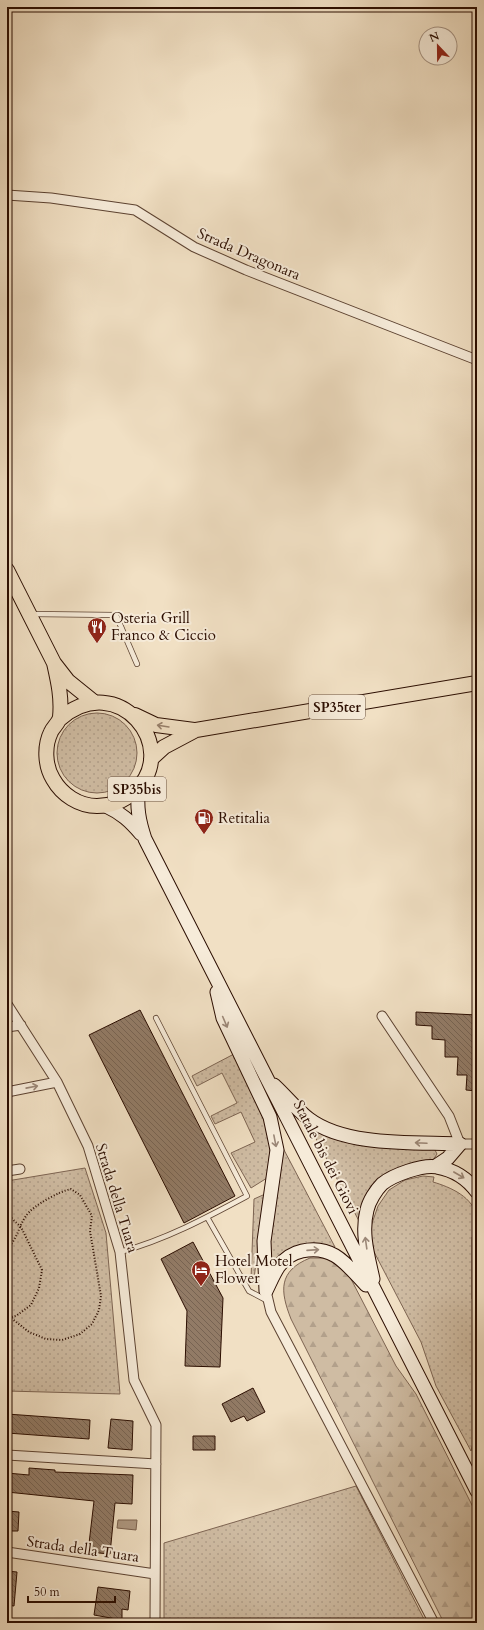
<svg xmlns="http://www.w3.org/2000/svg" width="484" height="1630" font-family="Cardo,serif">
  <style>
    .grass { fill: url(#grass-dots); stroke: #7d6452 }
    .forest { fill: url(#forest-firs); stroke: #7d6452 }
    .water { fill: #ae9881; stroke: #7a604d }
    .building { fill: url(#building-back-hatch); stroke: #2b0d00 }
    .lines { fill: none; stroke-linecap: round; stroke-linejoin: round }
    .lane-casing { stroke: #5c4231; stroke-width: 6 }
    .street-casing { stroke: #5c4231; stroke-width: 11 }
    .secondary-casing { stroke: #2b0d00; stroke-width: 15 }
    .primary-casing { stroke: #2b0d00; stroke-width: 16 }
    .path { stroke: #2b0d00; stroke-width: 2; stroke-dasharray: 1 2; stroke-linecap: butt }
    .lane { stroke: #f6ebd9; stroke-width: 4.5 }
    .street { stroke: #f6ebd9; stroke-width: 9 }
    .secondary { stroke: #f6ebd9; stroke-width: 13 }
    .primary { stroke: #f1e0c4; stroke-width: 14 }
    .oneway { stroke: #98816c }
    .oneway2 { stroke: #9b8777 }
    .labels { text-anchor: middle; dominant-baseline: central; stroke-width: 4; stroke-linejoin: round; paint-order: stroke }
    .shield { fill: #f6ebd9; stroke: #685041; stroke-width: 1 }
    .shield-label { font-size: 14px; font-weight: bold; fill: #2b0d00 }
    .street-label { font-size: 15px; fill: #2b0d00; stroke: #f6ebd9 }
    .poi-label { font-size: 15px; fill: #2b0d00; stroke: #f6ebd9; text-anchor: start }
  </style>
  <defs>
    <pattern id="grass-dots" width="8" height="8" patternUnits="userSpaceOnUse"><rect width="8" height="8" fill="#cfbca3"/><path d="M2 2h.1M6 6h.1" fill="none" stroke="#b2a08b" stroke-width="1.8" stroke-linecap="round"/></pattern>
    <pattern id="forest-firs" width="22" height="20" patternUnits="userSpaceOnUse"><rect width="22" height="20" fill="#cfbca3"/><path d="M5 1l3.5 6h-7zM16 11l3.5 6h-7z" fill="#b2a08b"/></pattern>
    <pattern id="building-back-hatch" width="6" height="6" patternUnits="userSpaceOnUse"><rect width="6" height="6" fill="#927b66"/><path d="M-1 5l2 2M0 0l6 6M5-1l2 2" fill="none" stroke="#776352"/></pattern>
  </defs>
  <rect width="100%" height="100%" fill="#f1e0c4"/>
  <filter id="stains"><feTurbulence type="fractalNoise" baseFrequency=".005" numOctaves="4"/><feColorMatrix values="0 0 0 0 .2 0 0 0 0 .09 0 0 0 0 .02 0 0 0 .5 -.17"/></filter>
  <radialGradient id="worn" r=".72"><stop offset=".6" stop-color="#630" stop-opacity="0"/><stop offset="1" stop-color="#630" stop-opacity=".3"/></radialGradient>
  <path class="grass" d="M57 753a40 40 0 1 1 80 0a40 40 0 1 1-80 0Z
    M 234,1054 L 262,1104 L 271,1141 L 267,1178 L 251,1188 L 231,1153 L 255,1142 L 241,1112 L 215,1124 L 211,1116 L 237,1103 L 222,1073 L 197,1086 L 192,1076 Z
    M 313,1129 L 349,1143 L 361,1145 L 430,1146 L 434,1148 L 437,1154 L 433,1160 L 397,1171 L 359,1221 L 312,1131 Z
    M 283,1148 L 335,1247 L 333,1248 L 323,1245 L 272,1273 L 269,1253 Z
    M 85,1168 L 106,1233 L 120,1394 L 7,1391 L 7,1181 Z
    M 423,1176 L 434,1177 L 433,1182 C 450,1187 474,1197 477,1218 C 478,1224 477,1230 477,1236 L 472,1237 L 472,1299 L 477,1299 L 477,1440 L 473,1443 L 471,1451 L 436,1386 L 421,1342 L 372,1248 L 370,1229 L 378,1206 L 389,1190 L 405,1180 Z
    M 263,1195 L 264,1196 L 254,1279 L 253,1280 L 251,1279 L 254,1199 Z
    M 356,1486 L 426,1623 L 164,1623 L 164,1543 Z"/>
  <path class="forest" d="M 310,1258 L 326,1258 L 339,1264 L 351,1279 L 396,1366 L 416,1394 L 477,1515 L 477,1623 L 444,1623 L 291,1319 C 280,1291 278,1271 310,1258 Z"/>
  <path class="water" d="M 118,1520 L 137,1520 L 136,1530 L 117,1528 Z"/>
  <path class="building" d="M 140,1010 L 235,1196 L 184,1223 L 89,1035 Z
    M 416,1012 L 477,1015 L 477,1091 L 466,1090 L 467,1075 L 457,1075 L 458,1057 L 445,1057 L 445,1040 L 432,1039 L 432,1026 L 416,1025 Z
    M 193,1242 L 223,1298 L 220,1367 L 185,1366 L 187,1311 L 161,1259 Z
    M 253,1388 L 265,1412 L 247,1421 L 244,1416 L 231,1422 L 222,1404 Z
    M 7,1414 L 90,1420 L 89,1439 L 7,1433 Z
    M 111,1419 L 133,1421 L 132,1450 L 108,1448 Z
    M 193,1436 L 215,1436 L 215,1450 L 193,1450 Z
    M 29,1468 L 55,1470 L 55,1472 L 133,1475 L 132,1504 L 115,1503 L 110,1554 L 88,1552 L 94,1501 L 7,1492 L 7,1473 L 29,1475 Z
    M 7,1511 L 19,1512 L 18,1531 L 7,1531 Z
    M 7,1571 L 17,1572 L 14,1606 L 7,1605 Z
    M 98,1587 L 130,1591 L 128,1610 L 122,1609 L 122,1620 L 94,1615 Z"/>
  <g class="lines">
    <g class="lane-casing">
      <path id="lane" d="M 31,614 L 116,615 L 137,664
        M 207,1217 L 249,1291 L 268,1301
        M 120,1252 C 165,1240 206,1218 247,1196 L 156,1018"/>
    </g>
    <g class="street-casing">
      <path id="street" d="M 7,195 L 51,198 L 135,210 L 194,247 L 246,270 L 477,360
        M 7,1004 L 57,1082 L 88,1146 L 120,1252 L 134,1380 L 156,1425 L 155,1623
        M 382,1016 L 449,1116 L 460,1144 L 477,1144
        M 7,1027 L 21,1025
        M 7,1092 L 57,1082
        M 7,1171 L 20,1169
        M 266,1291 L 271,1312 L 434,1623
        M 7,1455 L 156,1464
        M 7,1552 L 155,1574"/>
    </g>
    <g class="secondary-casing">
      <path id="secondary" d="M 139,788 C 136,806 139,821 145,839 L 477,1491
        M 106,806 C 121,813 130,821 141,834
        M 217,992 L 223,1018 L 270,1117 L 277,1150 L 264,1241 L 266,1291
        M 274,1085 C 286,1096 297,1110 309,1119 C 346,1147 416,1142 460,1144
        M 436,1166 L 448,1158 L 460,1144
        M 373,1279 C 368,1256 361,1233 367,1210 C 369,1201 376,1190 382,1184 C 393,1175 423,1164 437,1167 C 454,1170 467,1178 477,1192
        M 266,1291 C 270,1283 274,1273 279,1266 C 285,1258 293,1253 302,1251 C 333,1244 347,1265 366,1285"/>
    </g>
    <g class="primary-casing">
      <path id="primary" d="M 7,570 L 54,663 L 68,681 L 94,702
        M 54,663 C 58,681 62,698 60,717 C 59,723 53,727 51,732 C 44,746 45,766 53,779 C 62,795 79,806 97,806 C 112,806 124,801 135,791 C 182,748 118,668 60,719
        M 135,715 L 156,725 L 194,730
        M 151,759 L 164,747 L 196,730 L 477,683"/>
    </g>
    <path class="path" d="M 7,1214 L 21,1227 L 42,1270 L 39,1288 L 31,1305 L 16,1316 L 7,1318
      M 7,1248 C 18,1239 18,1227 26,1216 C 32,1206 60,1191 71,1189 L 80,1195 L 92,1216 L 90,1231 L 101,1296 L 99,1310 L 92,1324 L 80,1334 L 62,1340 L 46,1339 L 29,1332 L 11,1318"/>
    <use href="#lane" class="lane"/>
    <use href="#street" class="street"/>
    <use href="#secondary" class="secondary"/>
    <use href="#primary" class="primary"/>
  </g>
  <defs><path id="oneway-shaft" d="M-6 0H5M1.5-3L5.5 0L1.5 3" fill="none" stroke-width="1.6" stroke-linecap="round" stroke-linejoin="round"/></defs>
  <use class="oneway" href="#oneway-shaft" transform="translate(163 726) rotate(-171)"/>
  <g class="oneway2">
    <use href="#oneway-shaft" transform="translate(225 1022) rotate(67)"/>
    <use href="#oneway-shaft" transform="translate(32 1087) rotate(-11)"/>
    <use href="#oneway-shaft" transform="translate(275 1141) rotate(79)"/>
    <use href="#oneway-shaft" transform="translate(421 1143) rotate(-177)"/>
    <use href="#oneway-shaft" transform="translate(459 1175) rotate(30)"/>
    <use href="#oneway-shaft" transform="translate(366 1243) rotate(-98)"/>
    <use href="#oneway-shaft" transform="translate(313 1250) rotate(-4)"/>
  </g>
  <defs>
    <g id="restaurant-pin" transform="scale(1)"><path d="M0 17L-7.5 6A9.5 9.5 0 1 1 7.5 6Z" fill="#8f2418" stroke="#f6ebd9"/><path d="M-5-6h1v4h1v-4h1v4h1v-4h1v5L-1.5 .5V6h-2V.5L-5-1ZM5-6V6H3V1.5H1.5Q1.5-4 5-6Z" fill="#fff"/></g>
    <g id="fuel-pin" transform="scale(1)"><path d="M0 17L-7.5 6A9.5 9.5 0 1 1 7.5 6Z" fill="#8f2418" stroke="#f6ebd9"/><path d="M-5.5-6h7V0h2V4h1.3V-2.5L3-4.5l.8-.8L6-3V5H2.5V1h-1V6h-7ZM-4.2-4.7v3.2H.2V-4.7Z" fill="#fff"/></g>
    <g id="hotel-pin" transform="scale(1)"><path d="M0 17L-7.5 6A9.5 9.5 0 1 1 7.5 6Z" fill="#8f2418" stroke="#f6ebd9"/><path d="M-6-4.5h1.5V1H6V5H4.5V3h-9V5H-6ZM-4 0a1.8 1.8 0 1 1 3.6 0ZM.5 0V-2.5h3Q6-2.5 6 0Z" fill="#fff"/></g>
  </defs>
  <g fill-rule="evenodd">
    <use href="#restaurant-pin" x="97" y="627"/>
    <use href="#fuel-pin" x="204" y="818"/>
    <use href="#hotel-pin" x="201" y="1270"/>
  </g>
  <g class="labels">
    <g class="shield">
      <rect x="309" y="695" width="56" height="24" rx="3"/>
      <rect x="108" y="777" width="58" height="24" rx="3"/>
    </g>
    <g class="shield-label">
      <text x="337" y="707">SP35ter</text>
      <text x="137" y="789">SP35bis</text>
    </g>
    <g class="street-label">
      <text transform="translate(249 254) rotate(23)">Strada Dragonara</text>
      <text transform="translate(326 1157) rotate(63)">Statale bis dei Giovi</text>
      <text transform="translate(117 1198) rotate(73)">Strada della Tuara</text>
      <text transform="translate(83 1549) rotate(8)">Strada della Tuara</text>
    </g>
    <g class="poi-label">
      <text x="111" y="618">Osteria Grill<tspan x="111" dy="17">Franco &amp; Ciccio</tspan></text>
      <text x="218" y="818">Retitalia</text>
      <text x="215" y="1261">Hotel Motel<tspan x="215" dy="17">Flower</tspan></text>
    </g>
  </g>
  <rect width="484" height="1630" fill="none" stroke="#f1e0c4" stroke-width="24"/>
  <rect x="8" y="8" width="468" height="1614" fill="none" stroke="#2b0d00" stroke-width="2"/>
  <rect x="12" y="12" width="460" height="1606" fill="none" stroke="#2b0d00"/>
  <g transform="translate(438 46) rotate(338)"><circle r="19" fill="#f6ebd9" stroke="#a59282"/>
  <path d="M0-3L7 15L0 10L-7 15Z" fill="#8f2418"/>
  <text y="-6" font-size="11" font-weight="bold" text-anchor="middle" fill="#2b0d00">N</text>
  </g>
  <path d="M28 1596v6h87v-6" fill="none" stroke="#2b0d00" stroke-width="2"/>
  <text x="34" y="1596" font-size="12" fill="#2b0d00" stroke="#f6ebd9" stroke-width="3" paint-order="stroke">50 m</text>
  <rect width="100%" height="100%" filter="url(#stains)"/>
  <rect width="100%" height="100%" fill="url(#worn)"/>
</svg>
